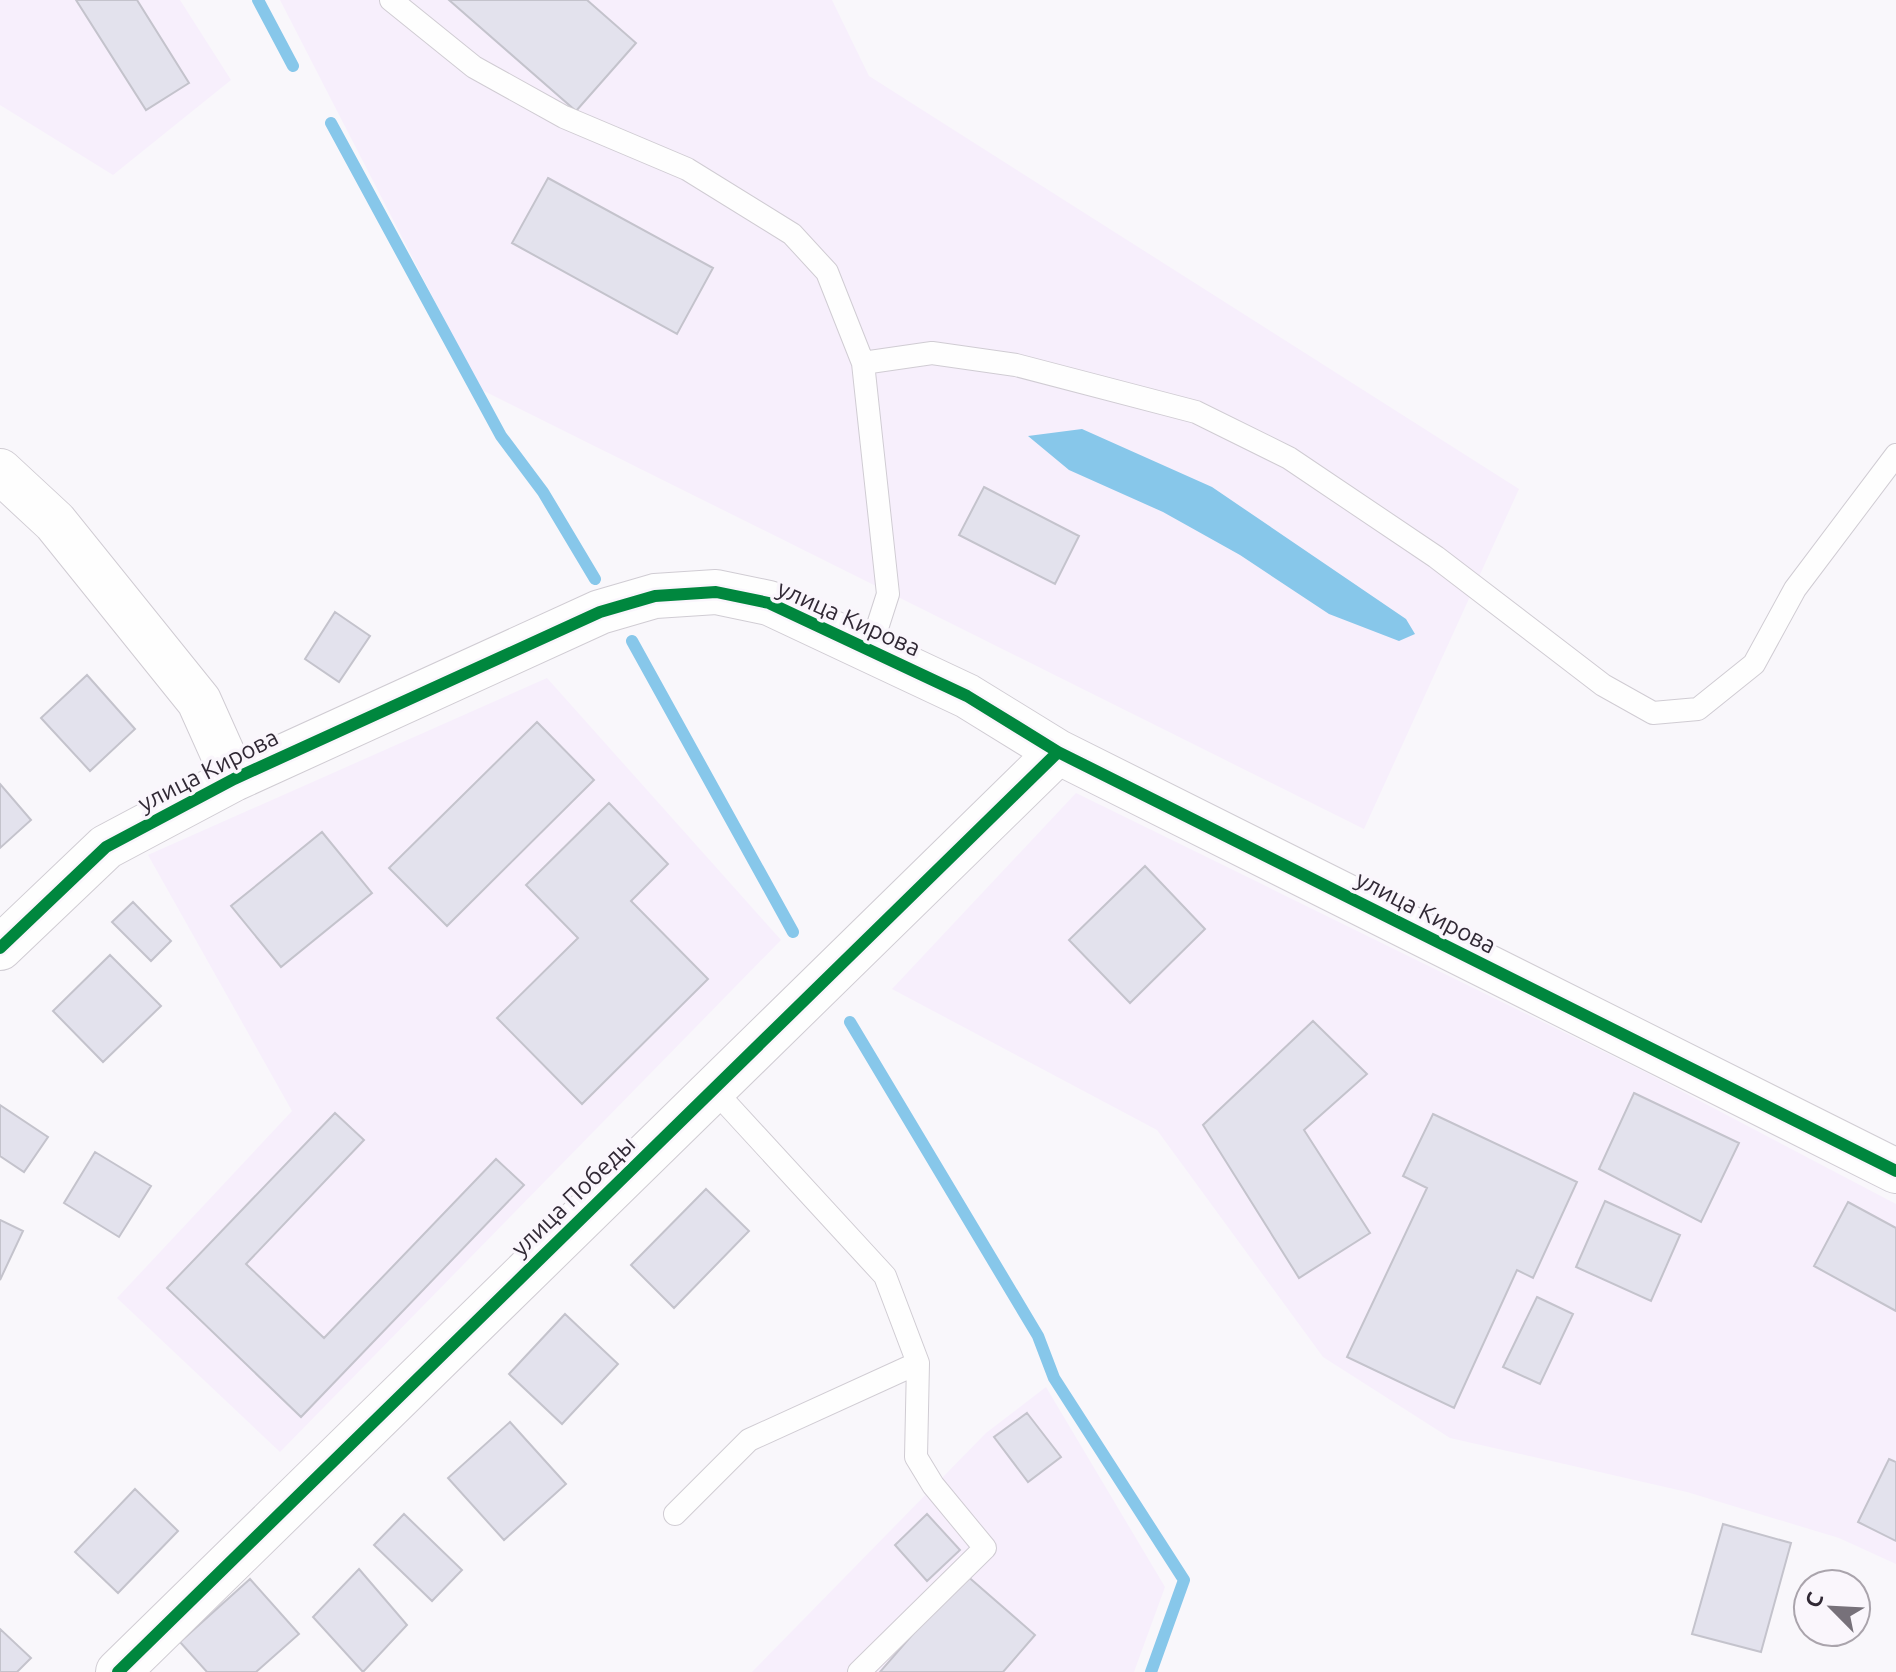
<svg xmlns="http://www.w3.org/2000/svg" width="1896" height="1672" font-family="Ubuntu,sans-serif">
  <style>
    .industrial { fill: #f7effc }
    .water { fill: #87c7ea }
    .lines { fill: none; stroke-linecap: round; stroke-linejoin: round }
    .stream { stroke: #87c7ea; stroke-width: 12 }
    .building { fill: #e3e2ed; stroke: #c4c3cc; stroke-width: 2 }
    .service-casing { stroke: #d0ccd3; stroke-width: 24 }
    .minor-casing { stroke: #d0ccd3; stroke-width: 46 }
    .service { stroke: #fefefe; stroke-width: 22 }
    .minor { stroke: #fefefe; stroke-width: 44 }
    .cycleway-casing { stroke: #faf6fc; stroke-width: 17 }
    .cycleway { stroke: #00873e; stroke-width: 12 }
    .labels { text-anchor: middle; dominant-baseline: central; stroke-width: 7; stroke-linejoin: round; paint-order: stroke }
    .street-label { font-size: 24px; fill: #312935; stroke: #faf6fc }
  </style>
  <rect width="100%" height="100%" fill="#f9f7fb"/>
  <path class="industrial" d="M 0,0 L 180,0 L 231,80 L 113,175 L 0,105 Z
    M 280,0 L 832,0 L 869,76 L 1519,489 L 1364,829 L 480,389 Z
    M 547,678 L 781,940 L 280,1452 L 117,1298 L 292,1111 L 148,855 Z
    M 1076,793 L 1647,1073 L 1896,1204 L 1896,1564 L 1839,1538 L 1687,1492 L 1450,1438 L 1323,1357 L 1157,1130 L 892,989 Z
    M 1046,1387 L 1165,1587 L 1134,1672 L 752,1672 L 986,1433 Z"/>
  <path class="water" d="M 1082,429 L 1212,487 L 1406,619 L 1415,634 L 1399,641 L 1329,614 L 1240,555 L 1163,512 L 1069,470 L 1028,436 Z"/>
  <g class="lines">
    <path class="stream" d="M 258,0 L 293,66
      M 331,123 L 501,436 L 543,492 L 595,579
      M 632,641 L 793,932
      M 850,1022 L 1038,1336 L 1054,1378 L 1184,1580 L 1151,1672"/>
  </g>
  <path class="building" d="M 76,0 L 137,0 L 189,83 L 146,110 Z
    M 449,0 L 587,0 L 636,43 L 576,111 Z
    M 548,178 L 713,268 L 677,334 L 512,243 Z
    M 984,487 L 1079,536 L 1055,584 L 959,535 Z
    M 335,612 L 370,636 L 339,682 L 305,659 Z
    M 87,675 L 135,729 L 90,771 L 41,718 Z
    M 537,722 L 594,780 L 447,926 L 389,868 Z
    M 0,784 L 31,820 L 0,848 Z
    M 609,803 L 668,864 L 631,901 L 708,979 L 582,1104 L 497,1018 L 578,938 L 526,885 Z
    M 322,832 L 372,893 L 281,967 L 231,906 Z
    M 1145,866 L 1205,929 L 1130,1003 L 1069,940 Z
    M 133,902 L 171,941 L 151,961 L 112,922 Z
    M 110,955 L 161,1006 L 103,1062 L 53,1011 Z
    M 1313,1021 L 1367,1074 L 1304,1130 L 1370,1233 L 1299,1278 L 1203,1125 Z
    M 1634,1093 L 1739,1143 L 1701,1222 L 1599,1169 Z
    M 0,1105 L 48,1137 L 24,1172 L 0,1156 Z
    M 335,1113 L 364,1140 L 246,1264 L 324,1338 L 496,1159 L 524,1185 L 301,1417 L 167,1288 Z
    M 1433,1114 L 1577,1182 L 1533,1278 L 1517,1270 L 1454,1408 L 1347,1357 L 1427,1188 L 1403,1176 Z
    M 95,1152 L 151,1186 L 119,1237 L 64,1203 Z
    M 706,1189 L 749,1231 L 674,1308 L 631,1265 Z
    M 1605,1201 L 1680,1235 L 1651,1301 L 1576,1267 Z
    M 1848,1202 L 1896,1228 L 1896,1311 L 1814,1266 Z
    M 0,1220 L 23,1231 L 0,1280 Z
    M 1537,1297 L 1573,1314 L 1540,1384 L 1503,1367 Z
    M 565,1314 L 618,1364 L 562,1424 L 509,1374 Z
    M 1027,1413 L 1061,1457 L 1028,1482 L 994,1437 Z
    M 510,1422 L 566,1484 L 504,1540 L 448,1478 Z
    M 1889,1459 L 1896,1462 L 1896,1541 L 1858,1522 Z
    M 135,1489 L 178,1531 L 118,1593 L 75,1552 Z
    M 404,1514 L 462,1570 L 432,1601 L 374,1545 Z
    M 927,1514 L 960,1550 L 927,1581 L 895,1545 Z
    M 1723,1524 L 1791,1543 L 1761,1652 L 1692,1634 Z
    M 359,1569 L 407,1625 L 363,1672 L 313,1617 Z
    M 965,1574 L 1035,1635 L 1003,1672 L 880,1672 Z
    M 250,1579 L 299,1634 L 256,1672 L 207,1672 L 180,1642 Z
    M 0,1629 L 31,1658 L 17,1672 L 0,1672 Z"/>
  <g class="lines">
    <g class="service-casing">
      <path id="service" d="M 391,0 L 474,67 L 564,117 L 687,169 L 792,234 L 827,272 L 863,363 L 932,353 L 1016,365 L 1196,412 L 1289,458 L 1436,557 L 1603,685 L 1653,713 L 1698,709 L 1754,664 L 1795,589 L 1896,455
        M 863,363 L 888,594 L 870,650
        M 714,1090 L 885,1276 L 918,1363 L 916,1457 L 933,1485 L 985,1548 L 859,1672
        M 675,1514 L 749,1440 L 918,1363"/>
    </g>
    <g class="minor-casing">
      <path id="minor" d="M 0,471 L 55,522 L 199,701 L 234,779
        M 0,948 L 106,847 L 234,779 L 600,612 L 655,596 L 716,592 L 769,603 L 967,696 L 1058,752 L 1896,1171
        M 118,1672 L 1058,752"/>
    </g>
    <use href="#service" class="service"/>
    <use href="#minor" class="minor"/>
    <g class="cycleway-casing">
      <path id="cycleway" d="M 0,948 L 106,847 L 234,779 L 600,612 L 655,596 L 716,592 L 769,603 L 967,696 L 1058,752 L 1896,1171
        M 118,1672 L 1058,752"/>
    </g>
    <use href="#cycleway" class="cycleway"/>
  </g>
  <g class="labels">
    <g class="street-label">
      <text transform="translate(849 618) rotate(24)">улица Кирова</text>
      <text transform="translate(208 770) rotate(-27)">улица Кирова</text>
      <text transform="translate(1426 912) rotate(27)">улица Кирова</text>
      <text transform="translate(573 1196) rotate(-44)">улица Победы</text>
    </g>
  </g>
  <g transform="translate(1832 1608) rotate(294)"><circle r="38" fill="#faf6fc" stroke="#aaa4ac" stroke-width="2"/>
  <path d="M0-6L14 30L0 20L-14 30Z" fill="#77717a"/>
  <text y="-12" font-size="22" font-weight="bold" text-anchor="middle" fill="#312935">С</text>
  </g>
</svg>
